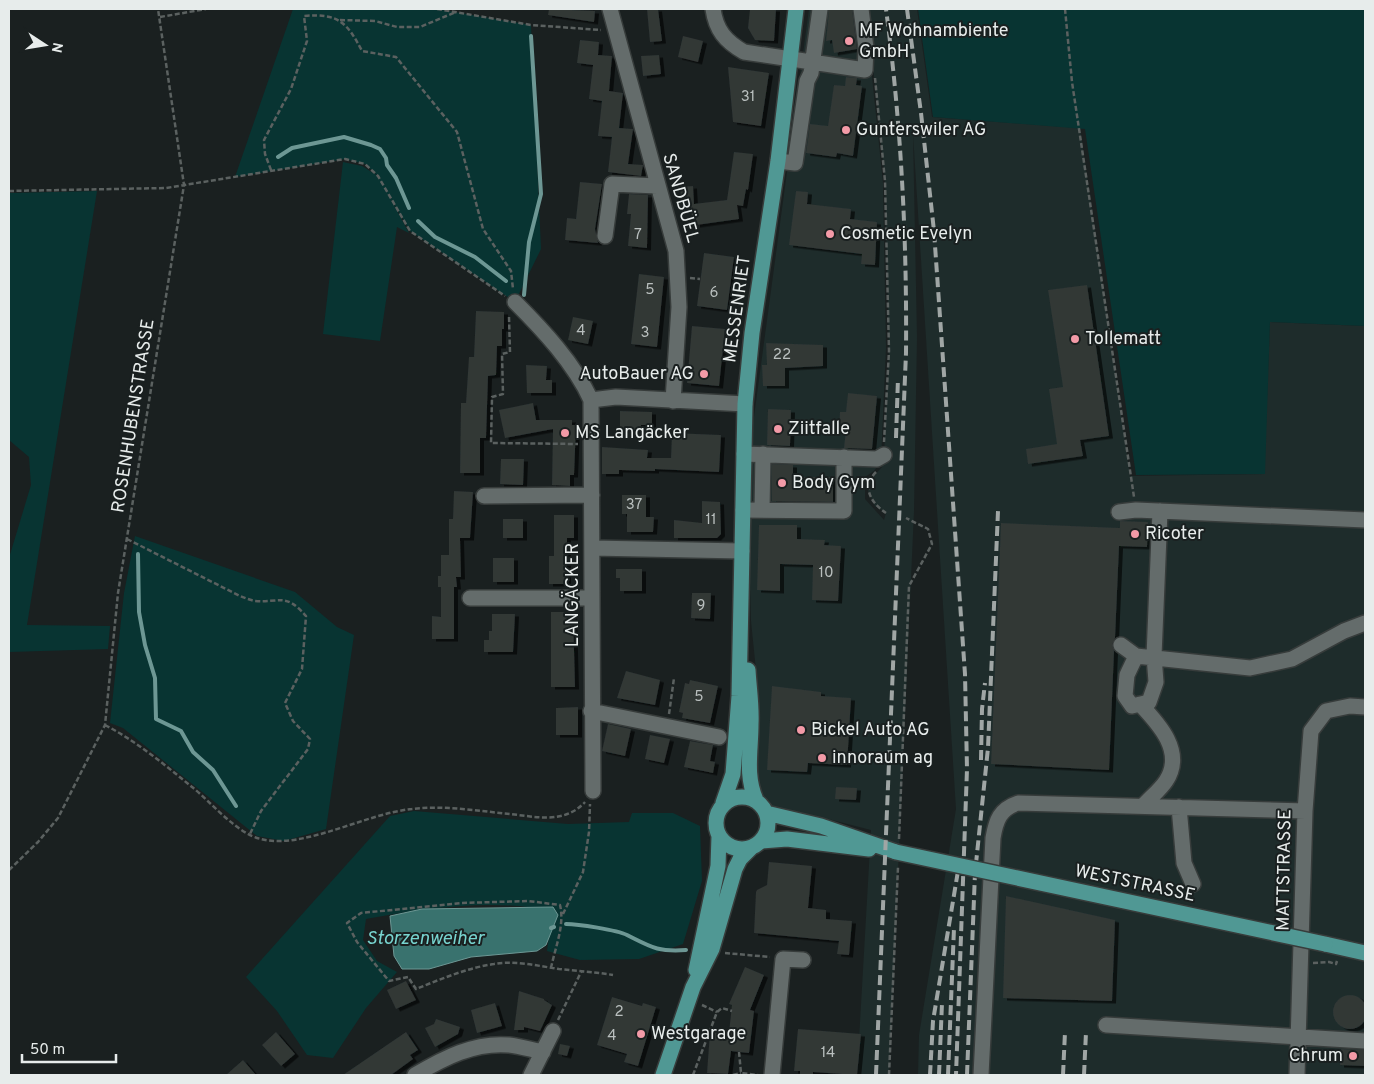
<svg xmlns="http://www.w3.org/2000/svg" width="1374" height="1084" font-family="Overpass,sans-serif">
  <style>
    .built { fill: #1e2c2b }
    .green { fill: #083432 }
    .water { fill: #39726e; stroke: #6d9794 }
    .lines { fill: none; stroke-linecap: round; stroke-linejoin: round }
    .stream { stroke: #6d9794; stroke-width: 4 }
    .building { fill: #303736; filter: url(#shadow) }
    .minor-casing { stroke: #373c3b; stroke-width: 18 }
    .major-casing { stroke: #373c3b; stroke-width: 18 }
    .path { stroke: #5b6160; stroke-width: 2.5; stroke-dasharray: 5 2.5; stroke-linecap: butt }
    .minor { stroke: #646c6b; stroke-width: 15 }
    .major { stroke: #509894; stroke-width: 15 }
    .rail { stroke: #a0a6a5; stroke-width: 4; stroke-dasharray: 10 5; stroke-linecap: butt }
    .major-bridge-casing { stroke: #373c3b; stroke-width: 18; stroke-linecap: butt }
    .major-bridge { stroke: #509894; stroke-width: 15 }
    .poi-dot { fill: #f39aa7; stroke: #1a2020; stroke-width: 2 }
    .labels { text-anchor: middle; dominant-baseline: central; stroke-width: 4; stroke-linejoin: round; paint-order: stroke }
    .number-label { font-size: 15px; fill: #b9bfbe }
    .poi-label { font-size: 18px; fill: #e7eceb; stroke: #1a2020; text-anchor: start }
    .street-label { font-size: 18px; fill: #e7eceb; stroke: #1a2020 }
    .water-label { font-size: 19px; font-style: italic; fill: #78d5d0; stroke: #1a2020 }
  </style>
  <defs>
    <filter id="shadow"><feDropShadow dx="4" dy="2.5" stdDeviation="0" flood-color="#0009"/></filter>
  </defs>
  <rect width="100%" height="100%" fill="#1a2020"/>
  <path class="built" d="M 809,9 L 865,9 L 883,183 L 886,347 L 881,461 L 874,471 L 865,477 L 865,499 L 884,520 L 886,513 L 875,506 L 868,491 L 869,481 L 882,467 L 884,455 L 889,351 L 885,181 L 867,9 L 917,9 L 932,117 L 1080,128 L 1130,476 L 1264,474 L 1270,322 L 1365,326 L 1365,1075 L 918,1075 L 919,1035 L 956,809 L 913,134 L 917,337 L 914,511 L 889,1075 L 857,1075 L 871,830 L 832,820 L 783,812 L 770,806 L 759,793 L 755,775 L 759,700 L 751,621 L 749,546 L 753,424 Z"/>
  <path class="green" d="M 293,9 L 437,9 L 531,25 L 541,249 L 515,302 L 410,231 L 388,194 L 409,233 L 397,227 L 380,341 L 323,334 L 343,162 L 362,166 L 378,176 L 365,164 L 345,159 L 235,177 Z
    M 918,9 L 1365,9 L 1365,326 L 1270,322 L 1265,474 L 1136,475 L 1085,129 L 933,117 Z
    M 97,191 L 27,625 L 110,626 L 108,649 L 9,652 L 9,558 L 31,485 L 29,457 L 9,440 L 9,193 Z
    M 135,536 L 295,592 L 337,627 L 354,635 L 326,829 L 284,841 L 257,836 L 123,728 L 110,723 L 124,593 Z
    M 414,811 L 568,824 L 629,822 L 632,813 L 673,813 L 700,826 L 702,881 L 683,944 L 639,959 L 580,960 L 547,951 L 552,912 C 498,897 421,909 366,919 L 363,940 L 377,961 L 397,972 L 366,1008 L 333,1058 L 307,1055 L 277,1011 L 246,977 L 390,816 Z"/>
  <path class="water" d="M 553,907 L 558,915 L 546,945 L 537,951 L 471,957 L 429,969 L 402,969 L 394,956 L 390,916 L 422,909 Z"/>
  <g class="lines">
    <path class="stream" d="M 278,157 L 292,148 L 344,137 L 371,145 L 380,149 L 386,158 L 387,165 L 396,178 L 409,208
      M 418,221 L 435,237 L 475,257 L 506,281
      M 524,295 L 529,242 L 541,194 L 531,36
      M 138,554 L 139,612 L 145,645 L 155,678 L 156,719 L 181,731 L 193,752 L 213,770 L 236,806
      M 566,924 C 578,924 617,930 627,935 C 651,947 657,952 686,950
      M 551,928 L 554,927"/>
  </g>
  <path class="building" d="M 549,9 L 595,11 L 594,22 L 548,15 Z
    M 647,9 L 658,9 L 662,41 L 650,42 Z
    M 750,9 L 776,9 L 774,41 L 755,40 L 748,28 Z
    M 829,9 L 852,9 L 857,49 L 834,53 L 832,40 L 826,41 Z
    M 683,36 L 703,41 L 698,62 L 678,57 Z
    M 580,40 L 599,42 L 598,55 L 612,56 L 609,91 L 623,93 L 619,128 L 633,129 L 628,164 L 643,165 L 641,176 L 608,172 L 612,137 L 598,136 L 602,101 L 589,99 L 593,65 L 577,63 Z
    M 659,55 L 661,74 L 643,76 L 641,56 Z
    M 728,67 L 769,73 L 761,126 L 733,122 Z
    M 846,77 L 857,78 L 856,85 L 862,86 L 853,156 L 837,153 L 836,157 L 806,153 L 810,124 L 828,126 L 834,85 L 845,86 Z
    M 734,152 L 753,154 L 748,190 L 746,189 L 743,206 L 737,205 L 739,219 L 696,225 L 696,219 L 692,219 L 691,207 L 682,207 L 680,187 L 693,186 L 694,204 L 727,200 Z
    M 580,182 L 602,184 L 595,229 L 598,243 L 565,240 L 567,218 L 576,219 Z
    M 796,191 L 808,192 L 807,204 L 851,209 L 850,219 L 877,222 L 875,265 L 861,264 L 862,254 L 789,245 Z
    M 629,194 L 648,195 L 647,248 L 628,246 L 631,214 L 627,214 Z
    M 704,253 L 734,257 L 727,310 L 697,306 Z
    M 639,274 L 664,277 L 657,347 L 631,344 Z
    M 1087,285 L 1109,436 L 1080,440 L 1083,456 L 1028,464 L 1026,449 L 1057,444 L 1049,389 L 1063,387 L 1048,290 Z
    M 476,311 L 504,312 L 504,329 L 502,329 L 502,346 L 497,346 L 496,375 L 488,376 L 486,438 L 480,438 L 480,473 L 460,473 L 461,403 L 466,403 L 469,357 L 474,357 Z
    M 573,317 L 593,321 L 588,344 L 568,340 Z
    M 692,326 L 725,329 L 719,386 L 687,383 Z
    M 766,343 L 823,345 L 823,366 L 785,368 L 785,386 L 763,386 L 762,365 L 767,365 Z
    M 526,365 L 547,366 L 546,380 L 552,380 L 552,393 L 527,393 Z
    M 848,393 L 877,396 L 872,449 L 844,448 L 846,430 L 839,430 L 840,412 L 846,412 Z
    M 533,403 L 536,420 L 572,420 L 572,425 L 570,425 L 576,425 L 574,475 L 570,475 L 570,486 L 552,485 L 553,429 L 505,438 L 499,410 Z
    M 768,409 L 791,410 L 790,446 L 767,445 Z
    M 620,411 L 652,412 L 652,425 L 641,425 L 641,430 L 620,430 Z
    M 672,433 L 721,435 L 719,472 L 655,469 L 655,471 L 619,470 L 619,474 L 602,474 L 602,447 L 648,450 L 647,458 L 671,458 Z
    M 501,459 L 524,459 L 523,485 L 500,484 Z
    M 772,464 L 793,465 L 793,477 L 833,477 L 833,502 L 772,501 Z
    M 454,491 L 473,492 L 470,538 L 460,538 L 461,577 L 456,577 L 457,587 L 454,587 L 454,639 L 432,639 L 432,616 L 441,617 L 441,587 L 438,587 L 438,576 L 441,576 L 441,555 L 449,555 L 449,519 L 453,519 Z
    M 622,495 L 646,495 L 646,517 L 654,517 L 653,532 L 627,532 L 627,514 L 622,514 Z
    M 702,501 L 720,502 L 721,534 L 717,538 L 674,538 L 674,520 L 702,523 Z
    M 554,515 L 574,515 L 574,538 L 567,538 L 567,584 L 549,584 L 549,556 L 554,556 Z
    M 503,519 L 523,519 L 523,538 L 503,538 Z
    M 1120,521 L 1148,522 L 1147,547 L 1119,546 L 1115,638 L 1112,644 L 1114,651 L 1109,770 L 991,764 L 1001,523 L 1120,528 Z
    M 759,525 L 797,525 L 797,539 L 825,540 L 824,545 L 841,546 L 838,601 L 812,600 L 813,565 L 780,564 L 780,591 L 757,590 Z
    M 493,558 L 514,558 L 514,582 L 493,582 Z
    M 616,569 L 642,569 L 642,591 L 620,591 L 620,578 L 616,578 Z
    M 692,593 L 711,593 L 710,619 L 691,618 Z
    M 551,612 L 573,612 L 575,687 L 551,687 Z
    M 492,614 L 515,614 L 513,652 L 484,652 L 484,640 L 489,640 L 489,631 L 492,631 Z
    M 626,671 L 660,680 L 655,705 L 617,698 Z
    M 690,680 L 718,686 L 710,723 L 682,718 L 683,713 L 679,712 L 685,683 L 689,684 Z
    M 772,686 L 821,692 L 821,696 L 851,698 L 847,765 L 808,763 L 807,772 L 767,770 Z
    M 578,707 L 578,735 L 556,735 L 556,708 Z
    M 608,724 L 631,729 L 625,756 L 602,751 Z
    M 650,735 L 670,739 L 664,763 L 645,759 Z
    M 690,741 L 713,745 L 710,761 L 715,762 L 713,773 L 684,767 Z
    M 836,787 L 857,788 L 856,800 L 835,799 Z
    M 769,862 L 812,866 L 808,908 L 826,910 L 826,919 L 852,921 L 849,955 L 837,954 L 839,941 L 754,933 L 756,892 L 757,890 L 767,885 Z
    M 1006,896 L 1115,920 L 1112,1001 L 1003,998 Z
    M 745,967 L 764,975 L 750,1010 L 754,1011 L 749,1053 L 731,1051 L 728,1074 L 707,1073 L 710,1032 L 729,1033 L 732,1005 L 729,1004 Z
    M 406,981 L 416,1000 L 396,1009 L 387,990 Z
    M 519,991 L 544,999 L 544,1000 L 552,1005 L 540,1031 L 524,1027 L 524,1030 L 514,1030 Z
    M1333 1012a17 17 0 1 1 34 0a17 17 0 1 1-34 0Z
    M 612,997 L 642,1006 L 643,1003 L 656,1007 L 638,1066 L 624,1062 L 627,1054 L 597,1045 Z
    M 495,1003 L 502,1026 L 477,1033 L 471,1010 Z
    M 436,1019 L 460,1027 L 458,1034 L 435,1047 L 425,1028 L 434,1024 Z
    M 798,1029 L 861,1034 L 857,1075 L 813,1072 L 813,1075 L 800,1075 L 800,1071 L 794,1071 Z
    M 276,1032 L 295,1054 L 281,1066 L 262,1045 Z
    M 406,1032 L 418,1050 L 410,1055 L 413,1059 L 391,1075 L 343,1075 Z
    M 560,1044 L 570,1046 L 567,1056 L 558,1054 Z
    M 1341,1049 L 1365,1050 L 1365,1066 L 1340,1065 Z
    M 243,1060 L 256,1075 L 226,1075 Z"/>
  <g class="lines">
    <g class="minor-casing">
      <path id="minor" d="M 610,9 L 676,251 L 679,307 L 673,401
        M 713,9 C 716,30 725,41 744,52 L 865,70 L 866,48 L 861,9
        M 778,161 L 795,163 L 807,81 L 811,73 L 820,9
        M 605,236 L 612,184 L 657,186
        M 515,302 C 543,330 574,363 591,400
        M 744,454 L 877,459 L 884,455
        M 484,496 L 592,495
        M 743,510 L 844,511 L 844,457
        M 762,510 L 763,454
        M 1119,512 L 1136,510 L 1365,520
        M 592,548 L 742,551
        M 470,598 L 592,598
        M 1121,645 L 1136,656 L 1250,668 L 1292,659 L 1344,631 L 1365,623
        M 1136,656 L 1127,675 L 1125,696 L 1132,706 L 1149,702 L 1156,682 L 1154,656 L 1160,511
        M 1140,704 C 1159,724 1185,752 1166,781 C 1160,790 1150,798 1143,806
        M 591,711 L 719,737
        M 593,791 L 591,400 L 616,397 L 745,404
        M 1179,807 L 1184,863 L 1193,884
        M 1106,1025 L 1365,1041
        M 415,1075 C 444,1058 474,1042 509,1045 C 520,1046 532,1050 543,1052
        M 531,1075 L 553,1031
        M 772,1075 L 783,959 L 803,960
        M 981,1075 L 993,838 C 996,820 1000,809 1018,803 L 1305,811
        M 1297,1075 L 1305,811 L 1311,731 L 1326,711 L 1350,706 L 1365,707"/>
    </g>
    <g class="major-casing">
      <path id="major" d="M 748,670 C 749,688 752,706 751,724 C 751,751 745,775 756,800
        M716 823a26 26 0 1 1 52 0a26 26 0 1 1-52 0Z
        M 723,803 L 733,774 L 739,696 L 745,404 L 752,333 L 778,161 L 796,9
        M 766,813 L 821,826 L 896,852
        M 761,841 L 787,839 L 869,849
        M 1325,944 L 1365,953
        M 696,970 L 718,866 L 719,836
        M 663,1075 L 693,987 L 712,949 L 735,869 L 740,859 L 751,848"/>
    </g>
    <path class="path" d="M 437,9 L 531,25 L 601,30
      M 1065,9 L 1072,82 L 1134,497
      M 160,17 L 206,9
      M 340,20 L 375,21 L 397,27 L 420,27 L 456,12
      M 875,78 L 885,181 L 889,351 L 884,442
      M 271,170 L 265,154 L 264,140 L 291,89 L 307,41 L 304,16 C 338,13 347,22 362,51 L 396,57 L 457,132 L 483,229 L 511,271 L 513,289
      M 9,191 L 166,188 L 345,159 L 365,164 L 378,176 L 410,231 L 505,296
      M 690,278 L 700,279
      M 509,317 L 510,352 L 502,354 L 503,394 L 492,397 L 491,443 L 578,444
      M 876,472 C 861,487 871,503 886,513
      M 127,539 L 240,596 C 245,598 250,600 255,601 C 280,603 285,592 306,616 L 302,669 L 285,703 L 293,721 L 310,739 L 308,749 L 261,811 L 250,834
      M 669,714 L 674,678
      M 105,725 C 136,741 165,765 192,787 C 211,802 237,834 261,839 C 303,850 367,813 412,809 C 444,805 478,811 510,814 C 537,817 565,824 585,802
      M 899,839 L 909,586 L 932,544 L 928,529 L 906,518
      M 9,870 L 38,842 L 58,818 L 105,725 L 118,593 L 184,185 L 158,9
      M 563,914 L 583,872 L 589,832 L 590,804
      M 725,953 L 770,957
      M 1313,963 L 1329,962 L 1336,964 L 1337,961
      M 551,968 C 555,948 565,925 560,905 L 528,901 L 462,903 L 361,913 L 347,923 L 357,942 L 389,981 L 408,977 L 416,989 C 441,979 467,968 494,964 C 515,960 538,966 559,969 C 577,971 595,972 613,975
      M 702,1005 L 717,1012
      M 558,1020 L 581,972
      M 739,1052 L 741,1073 L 758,1075
      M 693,1075 L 717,1012 L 722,1008 L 732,1011
      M 733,1075 L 741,1073
      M 889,1075 L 898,867"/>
    <use href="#minor" class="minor"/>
    <use href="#major" class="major"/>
    <path class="rail" d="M 907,9 L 921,113 L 934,231 L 965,674 L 967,769 L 956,1075
      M 896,438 L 898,378
      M 981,760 L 982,709 L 985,683
      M 876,1075 L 906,353 C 907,237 901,123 886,9
      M 930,1075 L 933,1021 L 960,859
      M 939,1075 L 942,1003
      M 948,1075 L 954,928
      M 967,1075 L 975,873 L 988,748 L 998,511
      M 1063,1075 L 1065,1032
      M 1084,1075 L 1086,1032"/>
    <g class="major-bridge-casing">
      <path id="major-bridge" d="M 896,852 L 1325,944"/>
    </g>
    <use href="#major-bridge" class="major-bridge"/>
  </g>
  <g class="poi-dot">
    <circle cx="849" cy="41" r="5"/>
    <circle cx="846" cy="130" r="5"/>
    <circle cx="830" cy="234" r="5"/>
    <circle cx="1075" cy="339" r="5"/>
    <circle cx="704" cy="374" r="5"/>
    <circle cx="778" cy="429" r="5"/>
    <circle cx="565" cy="433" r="5"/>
    <circle cx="782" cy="483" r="5"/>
    <circle cx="1135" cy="534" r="5"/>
    <circle cx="801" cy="730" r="5"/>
    <circle cx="822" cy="758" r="5"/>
    <circle cx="641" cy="1034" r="5"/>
    <circle cx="1353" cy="1056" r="5"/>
  </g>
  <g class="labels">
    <g class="number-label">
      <text x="748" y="97">31</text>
      <text x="638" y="235">7</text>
      <text x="650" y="290">5</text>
      <text x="714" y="293">6</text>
      <text x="581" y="331">4</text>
      <text x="645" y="333">3</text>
      <text x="782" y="355">22</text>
      <text x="634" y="505">37</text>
      <text x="711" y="520">11</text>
      <text x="826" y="573">10</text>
      <text x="701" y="606">9</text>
      <text x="699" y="697">5</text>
      <text x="619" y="1012">2</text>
      <text x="612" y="1036">4</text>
      <text x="828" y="1053">14</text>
    </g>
    <g class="poi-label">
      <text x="859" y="31">MF Wohnambiente<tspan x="859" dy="21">GmbH</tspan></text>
      <text x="856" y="130">Gunterswiler AG</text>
      <text x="840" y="234">Cosmetic Evelyn</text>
      <text x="1085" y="339">Tollematt</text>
      <text x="694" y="374" text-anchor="end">AutoBauer AG</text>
      <text x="788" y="429">Ziitfalle</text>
      <text x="575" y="433">MS Langäcker</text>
      <text x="792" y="483">Body Gym</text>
      <text x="1145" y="534">Ricoter</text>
      <text x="811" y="730">Bickel Auto AG</text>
      <text x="832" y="758">innoraum ag</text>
      <text x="651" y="1034">Westgarage</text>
      <text x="1343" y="1056" text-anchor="end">Chrum</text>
    </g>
    <g class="street-label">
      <text transform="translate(680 198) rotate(74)">SANDBÜEL</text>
      <text transform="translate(738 309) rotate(-82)">MESSENRIET</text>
      <text transform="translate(134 416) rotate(-81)">ROSENHUBENSTRASSE</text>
      <text transform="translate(573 595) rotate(-90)">LANGÄCKER</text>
      <text transform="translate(1285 870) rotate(-89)">MATTSTRASSE</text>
      <text transform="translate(1135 884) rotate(12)">WESTSTRASSE</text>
    </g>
    <g class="water-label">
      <text x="425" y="939">Storzenweiher</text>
    </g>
  </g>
  <rect width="1374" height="1084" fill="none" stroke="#e7eceb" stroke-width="20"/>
  <g transform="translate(45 45) rotate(102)" stroke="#1a2020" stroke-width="4" paint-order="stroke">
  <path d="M0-4L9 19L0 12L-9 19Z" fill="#e7eceb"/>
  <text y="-8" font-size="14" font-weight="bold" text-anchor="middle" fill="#e7eceb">N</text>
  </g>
  <path d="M22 1054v8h94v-8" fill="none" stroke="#e7eceb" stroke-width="2.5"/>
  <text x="30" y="1054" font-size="15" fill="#e7eceb" stroke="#1a2020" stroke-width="4" paint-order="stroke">50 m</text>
</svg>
